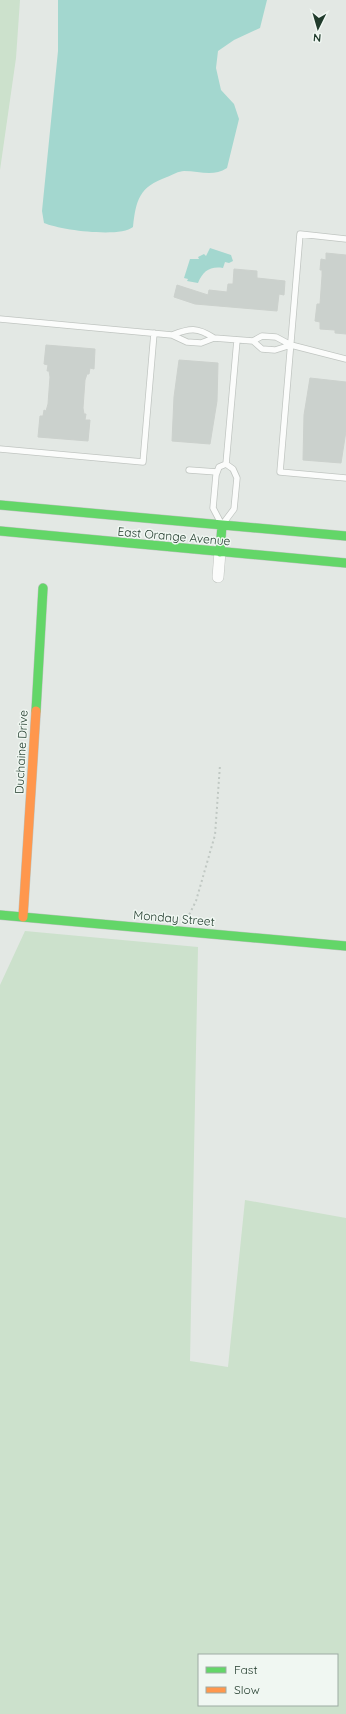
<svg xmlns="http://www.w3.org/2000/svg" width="346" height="1714" font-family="Quicksand,sans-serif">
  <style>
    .green { fill: #cce1cc; fill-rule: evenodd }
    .water { fill: #a3d7cf }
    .building { fill: #cbd1cd; stroke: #ccd1cd }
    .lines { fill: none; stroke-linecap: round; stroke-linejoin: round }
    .lane-casing { stroke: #c0c5c1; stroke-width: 7 }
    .street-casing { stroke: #c0c5c1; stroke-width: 12 }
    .fast-casing { stroke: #bdc4bf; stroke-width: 10 }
    .slow-casing { stroke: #bdc4bf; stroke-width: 10 }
    .path { stroke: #c0c8c3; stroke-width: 2; stroke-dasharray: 2 3; stroke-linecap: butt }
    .lane { stroke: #fbfcfb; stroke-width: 5.5 }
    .street { stroke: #fbfcfb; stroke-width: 11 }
    .fast { stroke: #63d668; stroke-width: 9 }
    .slow { stroke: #ff974d; stroke-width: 9 }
    .labels { text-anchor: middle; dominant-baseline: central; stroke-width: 3; stroke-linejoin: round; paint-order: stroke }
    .street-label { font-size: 12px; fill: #213b2c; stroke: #f0f7f2 }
  </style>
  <rect width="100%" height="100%" fill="#e3e8e4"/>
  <path class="green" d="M 0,0 L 20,0 L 16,58 L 0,170 Z
    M 25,931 L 198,947 L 190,1361 L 228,1367 L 245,1200 L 346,1218 L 346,1714 L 0,1714 L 0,985 ZM 199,1655 L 337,1655 L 337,1705 L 199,1705 Z"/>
  <path class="water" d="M 58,0 L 267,0 L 260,28 L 234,40 L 218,51 L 216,68 L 221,90 L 234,104 L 239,119 L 227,168 C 213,177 200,171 184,171 C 179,171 172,175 167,177 C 139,187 136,200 133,227 C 120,238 60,230 44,223 L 42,211 L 58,51 Z
    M 210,248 L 231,255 L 233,261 L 229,263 L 225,262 L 223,268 C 210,266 203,271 198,283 L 187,281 L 188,279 L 184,278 L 190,259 L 199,259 L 198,257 L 204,254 L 206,256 Z"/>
  <path class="building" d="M 326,253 L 346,255 L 346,334 L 335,333 L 335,330 L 320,329 L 320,322 L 315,321 L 317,304 L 320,304 L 322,276 L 322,270 L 320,270 L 321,259 L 326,260 Z
    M 234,269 L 257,271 L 257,278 L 285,281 L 284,295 L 279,294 L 277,311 L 195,304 L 174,297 L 177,285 L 208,295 L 209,290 L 227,292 L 228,284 L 233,284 Z
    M 46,345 L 95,349 L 94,369 L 90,368 L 89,374 L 87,374 L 85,380 L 83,408 L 84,414 L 86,414 L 85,420 L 90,420 L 88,441 L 38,437 L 40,416 L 43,416 L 44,410 L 46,411 L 48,404 L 50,377 L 49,371 L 47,371 L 48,365 L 44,364 Z
    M 179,360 L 218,363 L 217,401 L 210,444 L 172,441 L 174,397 Z
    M 310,378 L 346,382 L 346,431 L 341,463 L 303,460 L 304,415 Z"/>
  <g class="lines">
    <g class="lane-casing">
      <path id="lane" d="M 346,239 L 300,234 L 280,472 L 346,478
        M 0,319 L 172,335 L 187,342 L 201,343 L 214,338 L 253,341 L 262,349 L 275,350 L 291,345
        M 172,335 C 190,328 197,327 214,338
        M 253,341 L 262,336 L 276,337 L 291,345 L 346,359
        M 0,449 L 143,462 L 154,333
        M 226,464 L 233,469 L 237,478 L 234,509 L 222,525 L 213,508 L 216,475 L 219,467 Z
        M 226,464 L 237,340
        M 189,470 L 217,472"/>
    </g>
    <g class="street-casing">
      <path id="street" d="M 218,577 L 220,552"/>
    </g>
    <g class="fast-casing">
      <path id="fast" d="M 0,505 L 346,536
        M 0,531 L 346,563
        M 220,552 L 222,525
        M 36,711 L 43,588
        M 0,915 L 346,946"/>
    </g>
    <g class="slow-casing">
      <path id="slow" d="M 23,917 L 36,711"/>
    </g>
    <path class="path" d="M 187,919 L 196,901 L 215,835 L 220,765"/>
    <use href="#lane" class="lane"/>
    <use href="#street" class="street"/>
    <use href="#fast" class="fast"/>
    <use href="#slow" class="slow"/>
  </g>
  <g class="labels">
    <g class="street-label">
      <text transform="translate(174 536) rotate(5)">East Orange Avenue</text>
      <text transform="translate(21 752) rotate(-87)">Duchaine Drive</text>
      <text transform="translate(174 918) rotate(5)">Monday Street</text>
    </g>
  </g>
  <rect x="198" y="1654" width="140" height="52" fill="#f0f7f2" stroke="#9daca3"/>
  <rect x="206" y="1667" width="20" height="6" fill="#63d668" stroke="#9daca3"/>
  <text x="234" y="1674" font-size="12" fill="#213b2c">Fast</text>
  <rect x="206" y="1687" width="20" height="6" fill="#ff974d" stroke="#9daca3"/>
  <text x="234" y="1694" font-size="12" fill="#213b2c">Slow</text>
  <g transform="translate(318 28) rotate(185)" stroke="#f0f7f2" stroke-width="3" paint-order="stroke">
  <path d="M0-3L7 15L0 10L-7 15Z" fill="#213b2c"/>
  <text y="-6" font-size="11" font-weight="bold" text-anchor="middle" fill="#213b2c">N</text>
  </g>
</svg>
